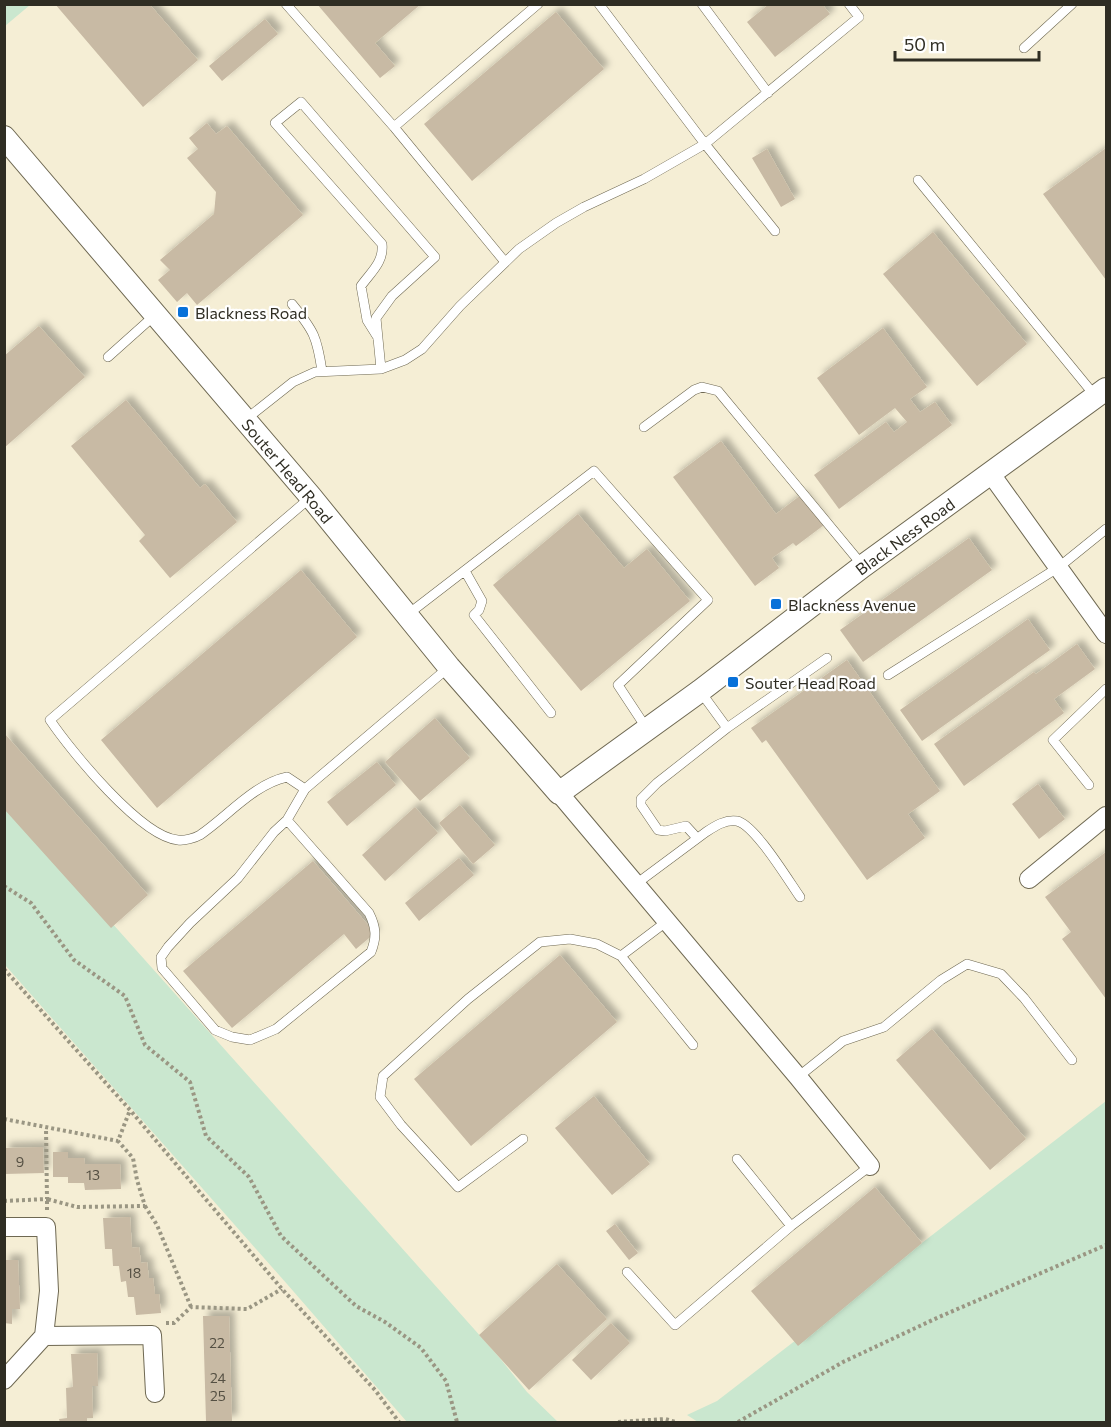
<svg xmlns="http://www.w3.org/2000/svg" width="1111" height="1427" font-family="Commissioner,sans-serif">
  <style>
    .green { fill: #cae7cf }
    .building { fill: #c8baa4; filter: url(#shadow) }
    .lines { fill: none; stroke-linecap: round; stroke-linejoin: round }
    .service-casing { stroke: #6e6852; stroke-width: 10 }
    .minor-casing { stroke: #6e6852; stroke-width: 20 }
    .tertiary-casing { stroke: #6e6852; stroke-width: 24 }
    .path { stroke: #9a9683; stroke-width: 4; stroke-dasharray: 3 3; stroke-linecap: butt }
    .service { stroke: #fff; stroke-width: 9 }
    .minor { stroke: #fff; stroke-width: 18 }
    .tertiary { stroke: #fff; stroke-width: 22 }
    .poi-dot { fill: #0871d9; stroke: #fff; stroke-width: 2 }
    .labels { text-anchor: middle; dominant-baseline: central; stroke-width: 4.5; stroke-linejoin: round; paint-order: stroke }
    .number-label { font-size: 14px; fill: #555043 }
    .poi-label { font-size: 16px; fill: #2f2d23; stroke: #fff; text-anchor: start }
    .street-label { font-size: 16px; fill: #2f2d23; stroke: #fff }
  </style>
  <defs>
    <filter id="shadow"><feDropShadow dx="5.5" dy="-5.5" stdDeviation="3" flood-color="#0004"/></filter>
  </defs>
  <rect width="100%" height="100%" fill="#f5eed5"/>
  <path class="green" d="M 5,4 L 30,4 L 30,5 L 5,26 Z
    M 4,802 L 499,1357 L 527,1392 L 558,1422 L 407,1422 L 287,1284 L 5,965 Z
    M 1106,1101 L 1106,1422 L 698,1422 L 687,1415 L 717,1401 Z"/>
  <path class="building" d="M 55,4 L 154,4 L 151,6 L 198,60 L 143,107 Z
    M 317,4 L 421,4 L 375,43 L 395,66 L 380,78 Z
    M 769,4 L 822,4 L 830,14 L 775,57 L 747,22 Z
    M 556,12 L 604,69 L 472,181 L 424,124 Z
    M 265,19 L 278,34 L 222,81 L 209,66 Z
    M 207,123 L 216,134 L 227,126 L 303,215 L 197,305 L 187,293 L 177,302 L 158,280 L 170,270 L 160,260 L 214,214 L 216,192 L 187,158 L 198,149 L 189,138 Z
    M 1106,148 L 1106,280 L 1043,194 Z
    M 767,149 L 795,199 L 781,207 L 752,158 Z
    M 933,232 L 1027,344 L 977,386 L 883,274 Z
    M 39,326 L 85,377 L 4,448 L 4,356 Z
    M 883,328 L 927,387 L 910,399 L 920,412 L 935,402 L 952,425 L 839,509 L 814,475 L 886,422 L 894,432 L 907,422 L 895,408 L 859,435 L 817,378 Z
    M 126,400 L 200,488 L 205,484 L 237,522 L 170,578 L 139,541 L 145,535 L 71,446 Z
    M 721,441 L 776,514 L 801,495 L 824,525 L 796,546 L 793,543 L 772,558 L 779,568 L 755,586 L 673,477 Z
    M 578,514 L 624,568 L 647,549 L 690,601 L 581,691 L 493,585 Z
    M 969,538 L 992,570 L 863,662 L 840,630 Z
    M 301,570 L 357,637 L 157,808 L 101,740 Z
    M 1028,619 L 1050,650 L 922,741 L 900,710 Z
    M 1077,644 L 1095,669 L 1054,699 L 1064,713 L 964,786 L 934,744 L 1034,672 L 1036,674 Z
    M 847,660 L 940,791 L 908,814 L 925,838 L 867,880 L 766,740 L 762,743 L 751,728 Z
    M 435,718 L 470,758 L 420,801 L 385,762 Z
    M 4,733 L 148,895 L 111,928 L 4,809 Z
    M 377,762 L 396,785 L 347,826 L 327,802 Z
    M 1038,784 L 1065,819 L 1039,839 L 1012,804 Z
    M 460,805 L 495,845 L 473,864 L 439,823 Z
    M 415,807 L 438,833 L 385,881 L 362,855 Z
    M 1106,852 L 1106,999 L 1062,939 L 1071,932 L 1045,897 Z
    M 459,858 L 474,875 L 419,921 L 405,903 Z
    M 313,861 L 375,933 L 356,949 L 344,934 L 232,1028 L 183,971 Z
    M 560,955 L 617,1022 L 471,1146 L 414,1079 Z
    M 932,1029 L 1026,1139 L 990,1170 L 896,1060 Z
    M 594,1096 L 650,1164 L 612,1195 L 555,1128 Z
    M 43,1147 L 44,1173 L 4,1174 L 4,1148 Z
    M 53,1152 L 68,1152 L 68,1158 L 84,1158 L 85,1164 L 120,1164 L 121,1189 L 85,1190 L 84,1183 L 68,1183 L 68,1177 L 53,1177 Z
    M 875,1187 L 922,1243 L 798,1346 L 751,1291 Z
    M 130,1217 L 132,1248 L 139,1247 L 141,1263 L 147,1262 L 149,1278 L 153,1278 L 155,1294 L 159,1294 L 161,1313 L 136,1315 L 134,1297 L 128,1297 L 126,1281 L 121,1282 L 119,1266 L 113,1266 L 112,1249 L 105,1249 L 103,1218 Z
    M 615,1224 L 638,1253 L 629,1260 L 606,1231 Z
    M 4,1260 L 18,1260 L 20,1309 L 12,1309 L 12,1324 L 4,1323 Z
    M 557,1264 L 607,1319 L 529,1390 L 479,1335 Z
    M 203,1316 L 229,1316 L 232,1421 L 206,1421 Z
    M 611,1323 L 630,1343 L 591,1380 L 572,1360 Z
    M 97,1353 L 98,1386 L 92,1386 L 93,1418 L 87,1418 L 87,1422 L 60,1422 L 59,1419 L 67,1418 L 66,1388 L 73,1387 L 71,1354 Z"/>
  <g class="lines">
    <g class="service-casing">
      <path id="service" d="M 286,4 L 394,127 L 505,262
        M 702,4 L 768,93
        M 1024,48 L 1072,4
        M 394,127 L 538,4
        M 918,180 L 1096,397
        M 775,231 L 705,144 L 859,17 L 849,4
        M 292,304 C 314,331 317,337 322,371
        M 377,336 L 367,320 L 361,286 C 371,272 384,262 382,244 L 275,123 L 301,102 L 435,257 L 392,296 L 376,318 L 381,369
        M 108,357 L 155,315
        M 245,420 L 293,382 L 315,372 L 381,369 L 405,360 L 422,349 L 460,306 L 519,249 L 556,223 L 584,207 L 644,179 L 705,144 L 599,4
        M 644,427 L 694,390 L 702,387 L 718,391 L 863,566
        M 465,571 L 482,601 L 479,610 L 474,615 L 551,713
        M 407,615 L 594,471 L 708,600 L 618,685 L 647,729
        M 888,675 L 1059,567 L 1106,529
        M 700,691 L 727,728 L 827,658
        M 1089,785 L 1053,740 L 1106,689
        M 305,789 L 287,777 C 254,784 228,816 200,835 C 195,838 184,841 178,840 C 141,837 71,751 50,720 L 311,497
        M 287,820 L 369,913 C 376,927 377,937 371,952 L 276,1029 L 250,1040 L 232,1037 L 215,1030 L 162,968 L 161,957 L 168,947 L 190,923 L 238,878 L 274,832 L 287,820 L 305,789 L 449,667
        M 697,838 L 686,826 L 665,831 L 658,830 L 641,805 L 641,799 L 657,783 L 727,728
        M 636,884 L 706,832 C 715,826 726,819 737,821 C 755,825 788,880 800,897
        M 621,956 L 693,1045
        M 798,1077 L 843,1041 L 884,1027 L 941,980 L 967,964 L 1001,974 L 1024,998 L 1072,1060
        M 523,1139 L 458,1187 L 401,1125 L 380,1097 L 383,1076 L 468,999 L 540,942 L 570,939 L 597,944 L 621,956 L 666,922
        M 737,1159 L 791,1226
        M 627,1272 L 675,1325 L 791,1226 L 870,1166"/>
    </g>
    <g class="minor-casing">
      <path id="minor" d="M 991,474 L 1106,634
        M 559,793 L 798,1077 L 870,1166
        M 1029,879 L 1106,816
        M 4,1227 L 46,1227 L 49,1291 L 44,1336 L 4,1380
        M 44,1336 L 152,1335 L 155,1393"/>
    </g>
    <g class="tertiary-casing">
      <g id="tertiary">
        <path id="s1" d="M 4,137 L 311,497 L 449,667 L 559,793 L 700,691 L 863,566 L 1106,389"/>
      </g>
    </g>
    <path class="path" d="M 4,886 L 31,903 L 74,960 L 125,996 L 145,1045 L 190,1082 L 206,1136 L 249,1177 L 281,1236 L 356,1306 L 385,1322 L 421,1348 L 446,1381 L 457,1422
      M 4,969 L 130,1110 L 282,1289 L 375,1390 L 399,1422
      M 4,1119 L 118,1141
      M 4,1201 L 47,1199 L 46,1128
      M 145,1206 L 157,1225 L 191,1307
      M 47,1210 L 47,1199 L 77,1207 L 145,1206 L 137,1180 L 133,1158 L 118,1141 L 130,1110
      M 166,1323 L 174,1323 L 191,1307 L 247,1309 L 282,1289
      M 618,1422 L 665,1419 L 676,1422
      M 738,1422 L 843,1362 L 939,1317 L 1106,1245"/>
    <use href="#service" class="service"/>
    <use href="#minor" class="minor"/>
    <use href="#tertiary" class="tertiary"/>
  </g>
  <g class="poi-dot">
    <rect x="177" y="306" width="12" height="12" rx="3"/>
    <rect x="770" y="598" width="12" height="12" rx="3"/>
    <rect x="727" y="676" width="12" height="12" rx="3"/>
  </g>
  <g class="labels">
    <g class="number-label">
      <text x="20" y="1161">9</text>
      <text x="93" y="1174">13</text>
      <text x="134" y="1272">18</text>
      <text x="217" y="1342">22</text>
      <text x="218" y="1377">24</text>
      <text x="218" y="1395">25</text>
    </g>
    <g class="poi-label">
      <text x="195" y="312">Blackness Road</text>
      <text x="788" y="604">Blackness Avenue</text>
      <text x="745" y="682">Souter Head Road</text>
    </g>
    <g class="street-label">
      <text stroke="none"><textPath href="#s1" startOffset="438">Souter Head Road</textPath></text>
      <text stroke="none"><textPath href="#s1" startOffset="1290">Black Ness Road</textPath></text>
    </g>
  </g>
  <rect width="1111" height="1427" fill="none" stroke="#2f2d23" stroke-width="12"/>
  <path d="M895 51v9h144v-9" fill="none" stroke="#2f2d23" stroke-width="3"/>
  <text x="904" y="51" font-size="18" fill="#2f2d23" stroke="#ffffff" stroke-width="4.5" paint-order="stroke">50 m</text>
</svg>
